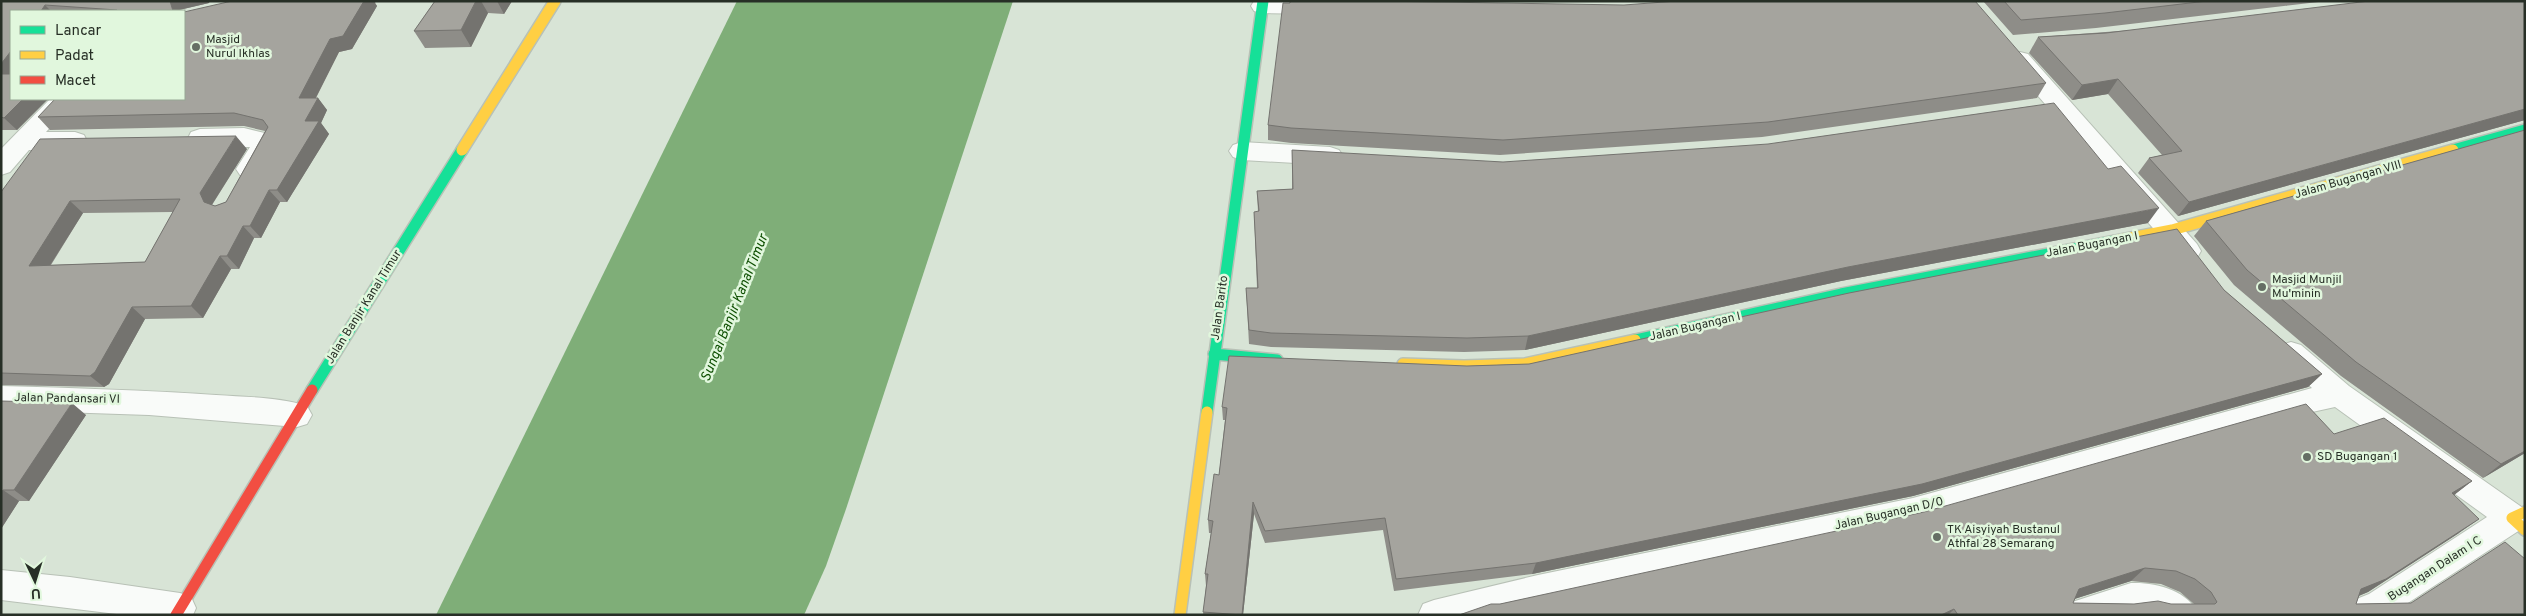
<svg xmlns="http://www.w3.org/2000/svg" width="2526" height="616" font-family="Overpass,sans-serif">
  <style>
    .water { fill: #7fae78 }
    .lines { fill: none; stroke-linecap: round; stroke-linejoin: round }
    .street-casing { stroke: #b8c1b6; stroke-width: 2 }
    .fast-casing { stroke: #b8c1b6; stroke-width: 14 }
    .slow-casing { stroke: #b8c1b6; stroke-width: 14 }
    .jam-casing { stroke: #b8c1b6; stroke-width: 14 }
    .street { fill: #f9fbf9; fill-rule: evenodd }
    .fast { stroke: #16e098; stroke-width: 11 }
    .slow { stroke: #ffcf43; stroke-width: 11 }
    .jam { stroke: #f24e42; stroke-width: 11 }
    .wall { fill: #8e8d88; fill-rule: evenodd }
    .shaded-wall { fill: #74736f }
    .building { fill: #a5a49e; stroke: #74736f; fill-rule: evenodd }
    .poi-dot { fill: #656e64; stroke: #e1f7dd; stroke-width: 2 }
    .labels { text-anchor: middle; dominant-baseline: central; stroke-width: 5; stroke-linejoin: round; paint-order: stroke }
    .poi-label { font-size: 12px; fill: #272f26; stroke: #e1f7dd; text-anchor: start }
    .street-label { font-size: 12px; fill: #272f26; stroke: #e1f7dd }
    .water-label { font-size: 14px; font-style: italic; fill: #0e4f02; stroke: #e1f7dd }
  </style>
  <rect width="100%" height="100%" fill="#d8e4d6"/>
  <path class="water" d="M 737,1 L 1013,1 L 846,509 L 826,566 L 804,615 L 436,615 Z"/>
  <g class="lines">
    <g class="street-casing">
      <path id="street" d="M 1254,1 L 1327,1 L 1332,7 L 1329,12 L 1321,14 L 1262,13 L 1254,11 L 1251,6 Z
        M 2020,52 L 2028,54 L 2197,244 L 2201,251 L 2197,258 L 2188,261 L 2179,258 L 2012,66 L 2008,60 L 2012,54 Z
        M 50,99 L 76,99 L 46,132 L 75,132 L 84,135 L 87,141 L 84,147 L 75,150 L 29,150 L 10,172 L 1,175 L 1,149 Z
        M 244,128 L 273,135 L 276,141 L 258,175 L 249,178 L 240,175 L 236,169 L 250,147 L 200,147 L 191,144 L 188,138 L 191,132 L 200,129 Z
        M 1242,142 L 1330,147 L 1339,150 L 1343,156 L 1339,162 L 1330,165 L 1242,160 L 1233,157 L 1229,151 L 1233,145 Z
        M 2291,342 L 2301,345 L 2349,386 L 2523,508 L 2525,512 L 2523,528 L 2391,614 L 2339,615 L 2344,604 L 2369,594 L 2487,517 L 2335,407 L 2285,418 L 1913,524 L 1496,615 L 1418,615 L 1423,604 L 1434,600 L 1538,575 L 1913,498 L 2312,388 L 2281,361 L 2277,353 L 2281,345 Z
        M 1,386 C 73,388 145,390 216,395 C 246,397 279,397 307,406 L 312,415 L 307,424 L 297,427 L 149,415 L 1,410 Z
        M 1,570 L 70,577 L 180,593 L 191,597 L 196,608 L 193,615 L 125,615 L 1,600 Z
        M 2131,583 C 2156,582 2188,590 2199,615 L 2156,615 L 2143,612 L 2120,615 L 2061,615 L 2066,604 Z"/>
    </g>
    <g class="fast-casing">
      <path id="fast" d="M 2453,150 L 2525,130
        M 1635,340 L 1841,294 L 2115,241
        M 1214,354 L 1277,360
        M 312,390 L 462,150
        M 1207,412 L 1263,1"/>
    </g>
    <g class="slow-casing">
      <path id="slow" d="M 462,150 L 555,1
        M 2115,241 L 2172,230 L 2453,150
        M 1403,364 L 1464,366 L 1525,364 L 1635,340
        M 2525,512 L 2512,518 L 2525,530
        M 1180,615 L 1207,412"/>
    </g>
    <g class="jam-casing">
      <path id="jam" d="M 176,615 L 312,390"/>
    </g>
    <use href="#street" class="street"/>
    <use href="#fast" class="fast"/>
    <use href="#slow" class="slow"/>
    <use href="#jam" class="jam"/>
  </g>
  <path class="wall" d="M 1,1 L 209,3 L 179,10 L 180,11 L 11,11 L 11,99 L 48,99 L 17,130 L 1,130 Z
    M 435,1 L 512,1 L 504,14 L 488,13 L 471,47 L 425,48 L 414,31 Z
    M 1513,1 L 1630,1 L 1620,2 Z
    M 1983,1 L 2327,1 L 2096,28 L 2013,35 Z
    M 2525,1 L 2525,120 L 2178,216 L 2138,173 L 2149,158 L 2162,155 L 2108,94 L 2072,100 L 2029,53 L 2038,37 Z
    M 375,3 L 377,6 L 352,49 L 339,52 L 316,98 L 318,98 L 327,110 L 321,123 L 329,134 L 287,202 L 280,202 L 261,238 L 254,238 L 239,269 L 231,269 L 203,318 L 145,319 L 109,384 L 104,387 L 1,385 L 1,192 L 247,149 L 212,205 L 215,206 L 226,202 L 265,131 L 244,126 L 50,130 L 38,117 ZM 173,212 L 145,262 L 51,265 L 83,213 Z
    M 2046,83 L 2037,98 L 1762,137 L 1500,155 L 1291,143 L 1268,140 L 1268,125 Z
    M 2525,130 L 2525,453 L 2483,478 L 2341,376 L 2234,285 L 2194,236 L 2206,221 Z
    M 1292,150 L 2148,223 L 1841,281 L 1525,350 L 1464,352 L 1271,347 L 1249,344 L 1246,288 L 1257,288 L 1254,212 L 1258,212 L 1257,191 L 1292,189 Z
    M 2224,290 L 2322,374 L 2308,387 L 1913,496 L 1532,574 L 1394,591 L 1383,530 L 1265,543 L 1254,514 L 1243,615 L 1203,615 L 1206,586 L 1205,574 L 1211,533 L 1209,533 L 1208,520 L 1219,475 L 1225,420 L 1223,420 L 1222,407 L 1467,366 L 1529,364 Z
    M 1,401 L 86,415 L 29,501 L 19,501 L 1,529 Z
    M 2334,434 L 2472,481 L 2454,495 L 2459,533 L 2368,592 L 2359,596 L 2356,604 L 2411,603 L 2525,615 L 1459,615 L 1500,604 ZM 2131,581 L 2161,584 L 2180,592 L 2194,604 L 2134,604 L 2073,603 L 2074,599 Z"/>
  <path class="shaded-wall" d="M 170,1 L 210,1 L 209,3 L 179,10 L 180,11 L 173,11 Z
    M 364,1 L 376,1 L 375,3 L 377,6 L 352,49 L 339,52 L 309,111 L 299,98 L 330,39 Z
    M 476,1 L 481,1 L 488,13 L 471,47 L 461,30 Z
    M 497,1 L 512,1 L 504,14 Z
    M 45,5 L 51,11 L 41,11 Z
    M 11,51 L 11,80 L 1,82 L 1,64 Z
    M 2118,79 L 2108,94 L 2072,100 L 2082,85 Z
    M 318,98 L 327,110 L 321,123 L 329,134 L 287,202 L 277,190 L 305,121 Z
    M 23,99 L 48,99 L 17,130 L 4,118 Z
    M 2525,109 L 2525,120 L 2178,216 L 2189,202 Z
    M 236,136 L 247,149 L 211,206 L 204,202 L 200,193 Z
    M 269,190 L 280,202 L 261,238 L 250,226 Z
    M 70,201 L 83,213 L 42,278 L 29,266 Z
    M 2159,208 L 2148,223 L 1841,281 L 1525,350 L 1528,336 L 1848,267 Z
    M 243,226 L 254,238 L 239,269 L 227,256 Z
    M 220,256 L 231,269 L 203,318 L 191,306 Z
    M 132,307 L 145,319 L 109,384 L 104,387 L 90,376 Z
    M 2322,374 L 2308,387 L 1913,496 L 1532,574 L 1536,563 Z
    M 72,403 L 86,415 L 29,501 L 14,490 Z
    M 2525,451 L 2525,453 L 2483,478 L 2501,464 Z
    M 2472,481 L 2454,495 L 2452,493 Z
    M 3,490 L 19,501 L 1,529 L 1,493 Z
    M 1253,502 L 1254,514 L 1243,615 L 1242,615 Z
    M 2479,519 L 2459,533 L 2368,592 L 2343,602 L 2361,589 Z
    M 2145,568 L 2131,581 L 2065,602 L 2079,589 Z
    M 1954,609 L 1948,615 L 1941,615 Z"/>
  <path class="building" d="M 1,1 L 170,1 L 173,11 L 116,11 L 117,10 L 45,5 L 41,11 L 11,11 L 11,51 L 1,64 Z
    M 232,1 L 364,1 L 343,36 L 330,39 L 299,98 L 318,98 L 305,121 L 319,121 L 277,190 L 269,190 L 250,226 L 243,226 L 227,256 L 220,256 L 191,306 L 132,307 L 95,372 L 90,376 L 1,373 L 1,192 L 40,139 L 236,136 L 200,193 L 204,202 L 215,206 L 226,202 L 268,127 L 263,120 L 234,113 L 38,117 L 55,99 L 184,99 L 184,12 ZM 180,199 L 145,262 L 29,266 L 70,201 Z
    M 435,1 L 476,1 L 461,30 L 414,31 Z
    M 1290,1 L 1376,1 L 1624,5 L 1677,1 L 1975,1 L 2046,83 L 1768,122 L 1503,140 L 1291,128 L 1268,125 L 1283,3 L 1290,3 Z
    M 2004,1 L 2207,1 L 2105,13 L 2021,20 Z
    M 2369,1 L 2525,1 L 2525,109 L 2189,202 L 2149,158 L 2182,151 L 2118,79 L 2082,85 L 2038,37 L 2106,33 Z
    M 1,74 L 11,74 L 11,99 L 23,99 L 4,118 L 1,117 Z
    M 2054,103 L 2108,169 L 2121,166 L 2159,208 L 1848,267 L 1528,336 L 1467,338 L 1271,333 L 1249,330 L 1246,288 L 1258,288 L 1254,212 L 1259,211 L 1257,191 L 1293,189 L 1292,150 L 1503,162 L 1768,144 Z
    M 2525,130 L 2525,451 L 2501,464 L 2356,362 L 2247,270 L 2206,221 Z
    M 2177,229 L 2224,290 L 2322,374 L 1922,484 L 1536,563 L 1396,579 L 1385,518 L 1265,531 L 1253,502 L 1242,615 L 1203,612 L 1208,574 L 1205,574 L 1213,521 L 1208,520 L 1214,474 L 1219,475 L 1227,408 L 1222,407 L 1229,356 L 1467,366 L 1529,364 L 1849,293 Z
    M 1,401 L 72,403 L 14,490 L 3,490 L 1,493 Z
    M 2306,404 L 2334,434 L 2384,418 L 2472,481 L 2452,493 L 2479,519 L 2386,579 L 2361,589 L 2356,604 L 2411,603 L 2505,542 L 2525,559 L 2525,615 L 1958,615 L 1954,609 L 1941,615 L 1459,615 L 1491,604 L 1500,604 L 1924,512 ZM 2145,568 L 2176,571 L 2195,579 L 2211,592 L 2217,602 L 2215,604 L 2171,604 L 2158,601 L 2134,604 L 2073,603 L 2079,589 Z"/>
  <g class="poi-dot">
    <circle cx="196" cy="47" r="5"/>
    <circle cx="2262" cy="287" r="5"/>
    <circle cx="2307" cy="457" r="5"/>
    <circle cx="1937" cy="537" r="5"/>
  </g>
  <g class="labels">
    <g class="poi-label">
      <text x="206" y="40">Masjid<tspan x="206" dy="14">Nurul Ikhlas</tspan></text>
      <text x="2272" y="280">Masjid Munjil<tspan x="2272" dy="14">Mu'minin</tspan></text>
      <text x="2317" y="457">SD Bugangan 1</text>
      <text x="1947" y="530">TK Aisyiyah Bustanul<tspan x="1947" dy="14">Athfal 28 Semarang</tspan></text>
    </g>
    <g class="street-label">
      <text transform="translate(2348 180) rotate(-16)">Jalam Bugangan VIII</text>
      <text transform="translate(2092 245) rotate(-11)">Jalan Bugangan I</text>
      <text transform="translate(364 307) rotate(-58)">Jalan Banjir Kanal Timur</text>
      <text transform="translate(1220 308) rotate(-82)">Jalan Barito</text>
      <text transform="translate(1695 327) rotate(-13)">Jalan Bugangan I</text>
      <text transform="translate(67 399) rotate(1)">Jalan Pandansari VI</text>
      <text transform="translate(1889 514) rotate(-13)">Jalan Bugangan D/0</text>
      <text transform="translate(2435 569) rotate(-33)">Bugangan Dalam I C</text>
    </g>
    <g class="water-label">
      <text transform="translate(735 308) rotate(-68)">Sungai Banjir Kanal Timur</text>
    </g>
  </g>
  <rect width="2526" height="616" fill="none" stroke="#272f26" stroke-width="5"/>
  <rect x="10" y="10" width="175" height="90" fill="#e1f7dd" stroke="#97a794"/>
  <rect x="20" y="26" width="25" height="8" fill="#16e098" stroke="#97a794"/>
  <text x="55" y="35" font-size="15" fill="#272f26">Lancar</text>
  <rect x="20" y="51" width="25" height="8" fill="#ffcf43" stroke="#97a794"/>
  <text x="55" y="60" font-size="15" fill="#272f26">Padat</text>
  <rect x="20" y="76" width="25" height="8" fill="#f24e42" stroke="#97a794"/>
  <text x="55" y="85" font-size="15" fill="#272f26">Macet</text>
  <g transform="translate(35 581) rotate(176)" stroke="#e1f7dd" stroke-width="4" paint-order="stroke">
  <path d="M0-4L9 19L0 12L-9 19Z" fill="#272f26"/>
  <text y="-8" font-size="14" font-weight="bold" text-anchor="middle" fill="#272f26">U</text>
  </g>
</svg>
